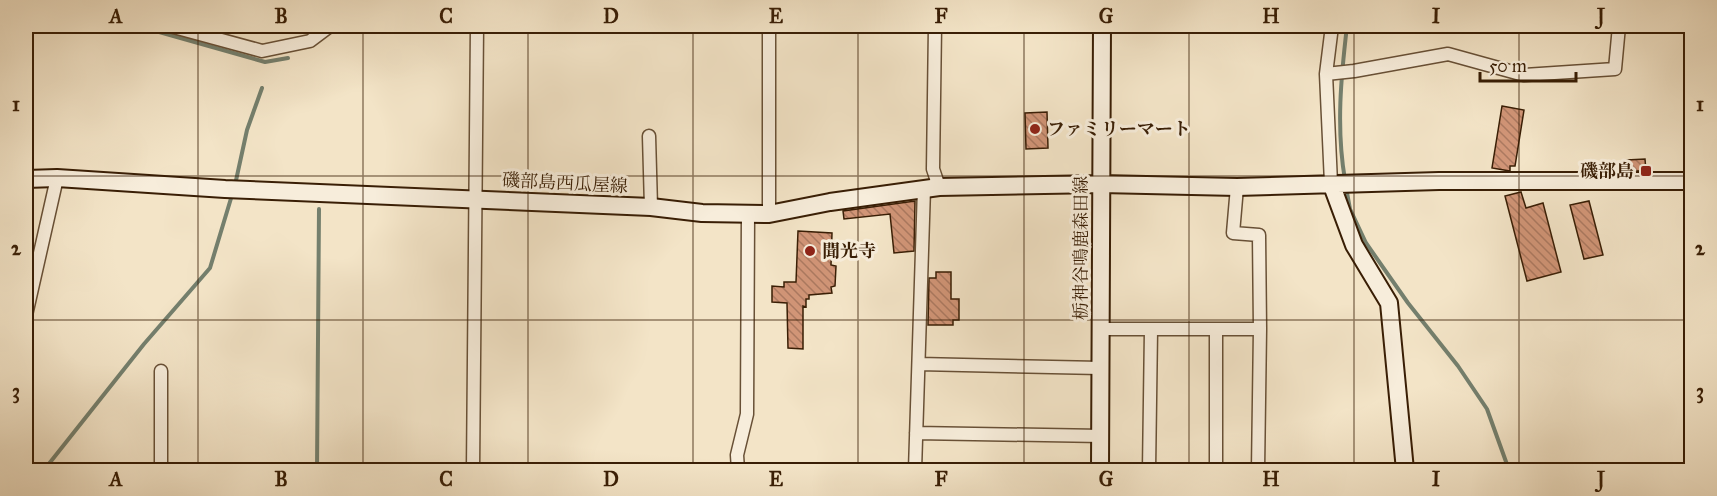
<svg xmlns="http://www.w3.org/2000/svg" width="1717" height="496" font-family="'IM FELL Great Primer','Noto Serif JP',serif">
  <style>
    .lines { fill: none; stroke-linecap: round; stroke-linejoin: round }
    .stream { stroke: #747f6d; stroke-width: 4 }
    .building { fill: url(#building-back-hatch); stroke: #391e05; stroke-width: 1.5 }
    .street-casing { stroke: #685036; stroke-width: 15 }
    .secondary-casing { stroke: #391e05; stroke-width: 20 }
    .street { stroke: #f7eddb; stroke-width: 12 }
    .secondary { stroke: #f7eddb; stroke-width: 16 }
    .grid { fill: none; stroke: #391e05; stroke-width: 1.5; stroke-opacity: 0.55 }
    .poi-dot { fill: #8f2418; stroke: #f7eddb; stroke-width: 2 }
    .labels { text-anchor: middle; dominant-baseline: central; stroke-width: 6; stroke-linejoin: round; paint-order: stroke }
    .poi-label { font-size: 18px; font-weight: bold; fill: #391e05; stroke: #f7eddb; text-anchor: start }
    .street-label { font-size: 18px; fill: #391e05; stroke: #f7eddb }
    .neatline { fill: none; stroke: #391e05; stroke-width: 2 }
    .grid-label { font-size: 20px; text-anchor: middle; font-weight: bold; fill: #391e05 }
  </style>
  <defs>
    <pattern id="building-back-hatch" width="6" height="6" patternUnits="userSpaceOnUse" patternTransform="scale(1.5)"><rect width="6" height="6" fill="#d19577"/><path d="M-1 5l2 2M0 0l6 6M5-1l2 2" fill="none" stroke="#ab7960"/></pattern>
  </defs>
  <rect width="100%" height="100%" fill="#f3e4c7"/>
  <filter id="stains"><feTurbulence type="fractalNoise" baseFrequency=".00333" numOctaves="4"/><feColorMatrix values="0 0 0 0 .2 0 0 0 0 .09 0 0 0 0 .02 0 0 0 .5 -.17"/></filter>
  <radialGradient id="worn" r=".72"><stop offset=".6" stop-color="#630" stop-opacity="0"/><stop offset="1" stop-color="#630" stop-opacity=".3"/></radialGradient>
  <g class="lines">
    <path class="stream" d="M 138,26 L 265,62 L 288,58
      M 1345,180 C 1336,128 1341,77 1347,26
      M 235,185 L 247,130 L 262,88
      M 1346,187 L 1350,209 L 1366,243 L 1408,303 L 1458,366 L 1487,409 L 1509,470
      M 44,470 L 144,344 L 210,268 L 232,195
      M 317,470 L 319,209"/>
  </g>
  <path class="building" d="M 1502,106 L 1524,110 L 1515,166 L 1510,166 L 1510,171 L 1492,168 Z
    M 1047,112 L 1048,148 L 1026,149 L 1025,113 Z
    M 1645,159 L 1646,171 L 1628,171 L 1627,160 Z
    M 1521,192 L 1526,208 L 1543,203 L 1561,272 L 1527,281 L 1505,196 Z
    M 915,201 L 914,251 L 894,253 L 890,214 L 844,219 L 843,211 Z
    M 1589,201 L 1603,255 L 1584,259 L 1570,205 Z
    M 798,231 L 832,233 L 831,265 L 836,266 L 835,286 L 831,287 L 832,293 L 809,295 L 809,299 L 806,299 L 806,307 L 803,306 L 803,349 L 788,348 L 787,303 L 772,302 L 772,286 L 784,287 L 784,282 L 796,282 Z
    M 936,272 L 951,272 L 951,299 L 959,299 L 959,320 L 953,320 L 953,325 L 928,325 L 929,278 L 936,278 Z"/>
  <g class="lines">
    <g class="street-casing">
      <path id="street" d="M 170,26 L 262,51 L 310,41 L 330,26
        M 935,26 L 933,169 L 939,187
        M 1326,74 L 1354,71 L 1448,54 L 1524,75 L 1615,69 L 1619,26
        M 649,136 L 651,207
        M 1331,183 L 1326,74 L 1332,26
        M 1237,187 L 1233,233 L 1259,235 L 1260,329
        M 769,214 L 769,26
        M 26,315 L 57,178
        M 1101,329 L 1260,329 L 1258,470
        M 919,364 L 1100,368
        M 916,433 L 1102,436
        M 161,470 L 161,371
        M 473,470 L 477,26
        M 738,470 L 737,455 L 747,414 L 748,215
        M 915,470 L 924,188
        M 1149,470 L 1151,330
        M 1216,470 L 1216,330"/>
    </g>
    <g class="secondary-casing">
      <path id="secondary" d="M 26,179 L 57,178 L 225,189 L 651,207 L 702,213 L 769,214 L 830,202 L 939,187 L 1101,184 L 1237,187 L 1439,181 L 1692,181
        M 1331,183 L 1354,245 L 1389,303 L 1405,470
        M 1100,470 L 1102,26"/>
    </g>
    <use href="#street" class="street"/>
    <use href="#secondary" class="secondary"/>
  </g>
  <path class="grid" d="M 198,26 L 198,470M 363,26 L 363,470M 528,26 L 528,470M 693,26 L 693,470M 858,26 L 858,470M 1024,26 L 1024,470M 1189,26 L 1189,470M 1354,26 L 1354,470M 1519,26 L 1519,470M 26,176 L 1692,176M 26,320 L 1692,320"/>
  <g class="poi-dot">
    <circle cx="1035" cy="129" r="6"/>
    <rect x="1640" y="165" width="12" height="12" rx="3"/>
    <circle cx="810" cy="251" r="6"/>
  </g>
  <g class="labels">
    <g class="poi-label">
      <text x="1047" y="129">ファミリーマート</text>
      <text x="1634" y="171" text-anchor="end">磯部島</text>
      <text x="822" y="251">聞光寺</text>
    </g>
    <g class="street-label">
      <text transform="translate(565 183) rotate(3)">磯部島西瓜屋線</text>
      <text transform="translate(1081 248) rotate(-90)">栃神谷鳴鹿森田線</text>
    </g>
  </g>
  <rect width="1717" height="496" fill="none" stroke="#f3e4c7" stroke-width="66"/>
  <path d="M1480 72v9h96v-9" fill="none" stroke="#391e05" stroke-width="3"/>
  <text x="1489" y="72" font-size="18" fill="#391e05" stroke="#f7eddb" stroke-width="4.5" paint-order="stroke">50 m</text>
  <rect x="33" y="33" width="1651" height="430" class="neatline"/>
  <g class="grid-label">
    <text x="116" y="23">A</text>
    <text x="281" y="23">B</text>
    <text x="446" y="23">C</text>
    <text x="611" y="23">D</text>
    <text x="776" y="23">E</text>
    <text x="941" y="23">F</text>
    <text x="1106" y="23">G</text>
    <text x="1271" y="23">H</text>
    <text x="1436" y="23">I</text>
    <text x="1601" y="23">J</text>
    <text x="16" y="111">1</text>
    <text x="1700" y="111">1</text>
    <text x="16" y="255">2</text>
    <text x="1700" y="255">2</text>
    <text x="16" y="398">3</text>
    <text x="1700" y="398">3</text>
    <text x="116" y="486">A</text>
    <text x="281" y="486">B</text>
    <text x="446" y="486">C</text>
    <text x="611" y="486">D</text>
    <text x="776" y="486">E</text>
    <text x="941" y="486">F</text>
    <text x="1106" y="486">G</text>
    <text x="1271" y="486">H</text>
    <text x="1436" y="486">I</text>
    <text x="1601" y="486">J</text>
  </g>
  <rect width="100%" height="100%" filter="url(#stains)"/>
  <rect width="100%" height="100%" fill="url(#worn)"/>
</svg>
